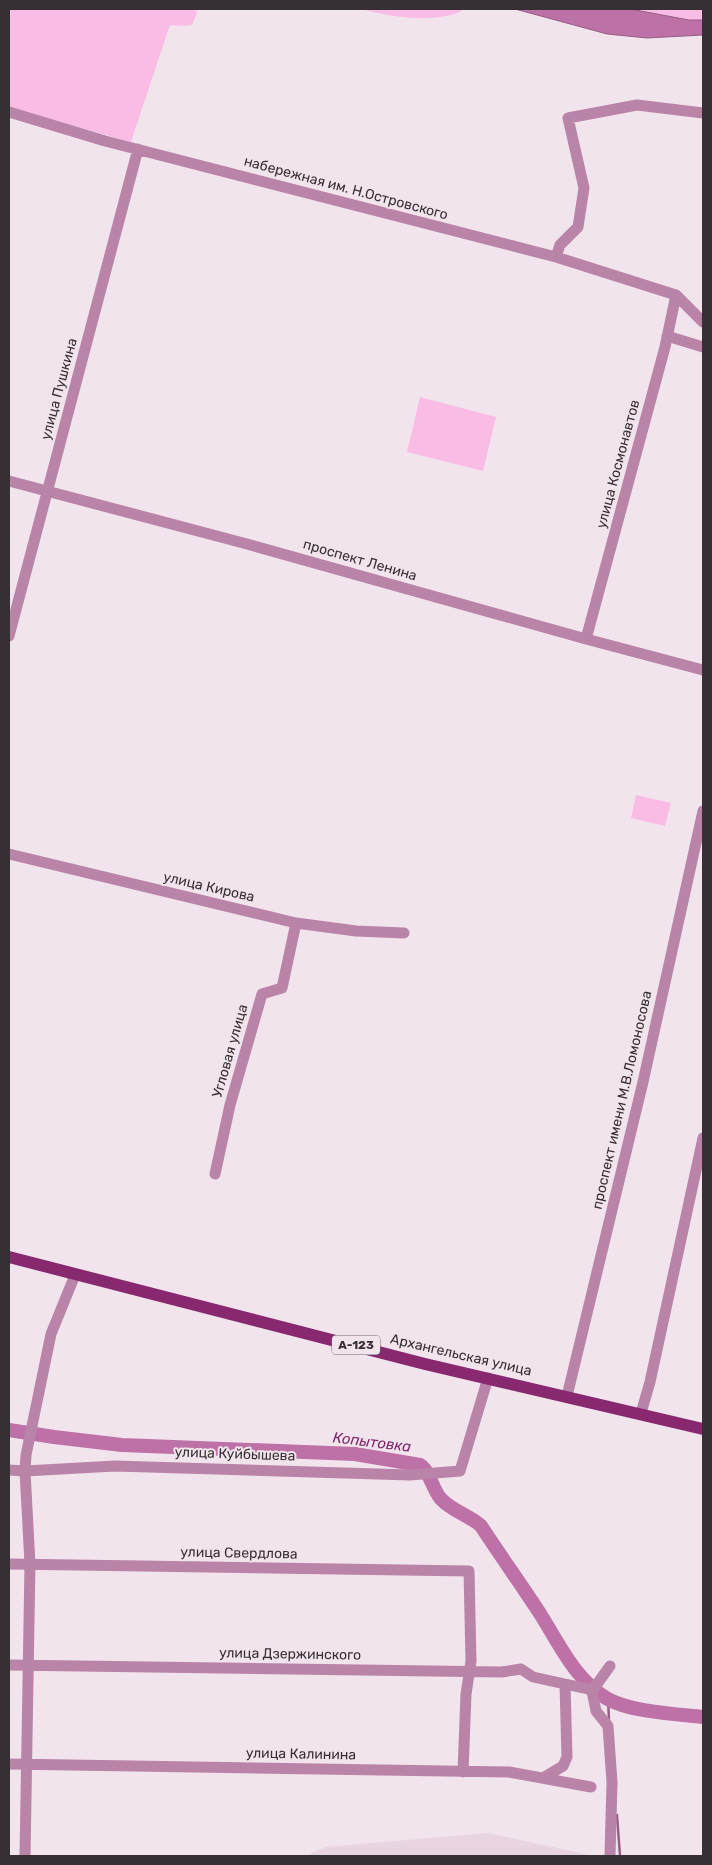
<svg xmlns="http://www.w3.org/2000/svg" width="712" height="1865" font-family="Rubik,sans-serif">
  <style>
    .built { fill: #e9d5e1 }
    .green { fill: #f9bde5 }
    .water { fill: #be71a6; stroke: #955e84 }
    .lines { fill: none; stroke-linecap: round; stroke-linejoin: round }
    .stream { stroke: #955e84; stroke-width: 2.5 }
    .river { stroke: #be71a6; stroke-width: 14 }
    .minor { stroke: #b984a8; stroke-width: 11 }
    .major { stroke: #882970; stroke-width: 12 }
    .labels { text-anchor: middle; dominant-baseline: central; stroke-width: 4; stroke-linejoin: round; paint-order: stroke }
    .shield { fill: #f2e4ed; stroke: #6e666c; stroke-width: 1 }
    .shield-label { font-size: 12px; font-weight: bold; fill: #363034 }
    .street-label { font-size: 14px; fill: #363034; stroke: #f2e4ed }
    .water-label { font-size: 15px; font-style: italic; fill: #81256a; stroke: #f2e4ed }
  </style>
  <rect width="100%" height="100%" fill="#f2e4ed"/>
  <path class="built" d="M 488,1833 L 594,1856 L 306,1856 L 325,1847 Z"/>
  <path class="green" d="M 9,9 L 195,9 L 197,13 L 192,25 L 181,26 L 170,25 L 131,142 L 9,108 Z
    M 361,9 L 460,9 L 462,11 C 433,24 391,17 361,9 Z
    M 630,9 L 703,9 L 703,20 L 689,20 Z
    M 420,397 L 496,417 L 483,471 L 407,452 Z
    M 636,795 L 671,803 L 665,826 L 631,818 Z"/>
  <path class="water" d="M 515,9 L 630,9 L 689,20 L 703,20 L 703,35 L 647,38 L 607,34 Z"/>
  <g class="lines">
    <path class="stream" d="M 608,1699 L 609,1720
      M 617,1815 L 620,1856"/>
    <path class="river" d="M 9,1430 L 54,1437 L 122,1445 L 355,1454 L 420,1465 C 430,1471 432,1489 441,1499 C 452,1511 469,1515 481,1526 C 500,1555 520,1583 539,1612 C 559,1643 573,1677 606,1698 C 629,1712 676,1714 703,1717"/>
    <path class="minor" d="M 9,112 L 105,141 L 556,257 L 676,295 L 703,322
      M 556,257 L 560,245 L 578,227 L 584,188 L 568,118 L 637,105 L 703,113
      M 667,336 L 703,347
      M 9,481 L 247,544 L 586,639 L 703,670
      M 9,636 L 138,149
      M 586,639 L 665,347 L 676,295
      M 9,854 L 296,923 L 356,931 L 404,933
      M 215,1174 L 230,1105 L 262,994 L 282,988 L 296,923
      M 567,1396 L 643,1082 L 703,811
      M 641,1413 L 650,1382 L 703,1138
      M 9,1470 L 25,1471 L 115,1466 L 410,1475 L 460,1471 L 488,1378
      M 9,1564 L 469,1571 L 471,1661 L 466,1694 L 463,1772
      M 9,1665 L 502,1672 L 521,1669 L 533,1677 L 588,1689 L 592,1691 L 596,1711 L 608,1726 L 612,1782 L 610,1856
      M 592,1691 L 610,1666
      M 9,1764 L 509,1772 L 591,1787
      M 543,1778 L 563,1766 L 567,1757 L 565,1684
      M 25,1856 L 30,1564 L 25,1471 L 26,1455 L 51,1334 L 75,1275"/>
    <path class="major" d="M 9,1257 L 425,1364 L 703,1429"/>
  </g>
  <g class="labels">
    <rect class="shield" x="332" y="1335.5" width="48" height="19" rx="4"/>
    <g class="shield-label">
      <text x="356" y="1345">А-123</text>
    </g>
    <g class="street-label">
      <text transform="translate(346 188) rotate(15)">набережная им. Н.Островского</text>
      <text transform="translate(59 389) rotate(-75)">улица Пушкина</text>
      <text transform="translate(618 464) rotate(-75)">улица Космонавтов</text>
      <text transform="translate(360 560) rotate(16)">проспект Ленина</text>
      <text transform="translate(209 887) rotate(13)">улица Кирова</text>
      <text transform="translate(230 1051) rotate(-74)">Угловая улица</text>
      <text transform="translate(622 1100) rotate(-77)">проспект имени М.В.Ломоносова</text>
      <text transform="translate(461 1355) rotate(13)">Архангельская улица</text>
      <text transform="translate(235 1454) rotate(2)">улица Куйбышева</text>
      <text transform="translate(239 1553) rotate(1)">улица Свердлова</text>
      <text transform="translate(290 1654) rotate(1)">улица Дзержинского</text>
      <text transform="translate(301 1754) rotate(1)">улица Калинина</text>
    </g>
    <g class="water-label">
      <text transform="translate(372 1442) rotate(7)">Копытовка</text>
    </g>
  </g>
  <rect width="712" height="1865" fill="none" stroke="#363034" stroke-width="20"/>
</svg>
